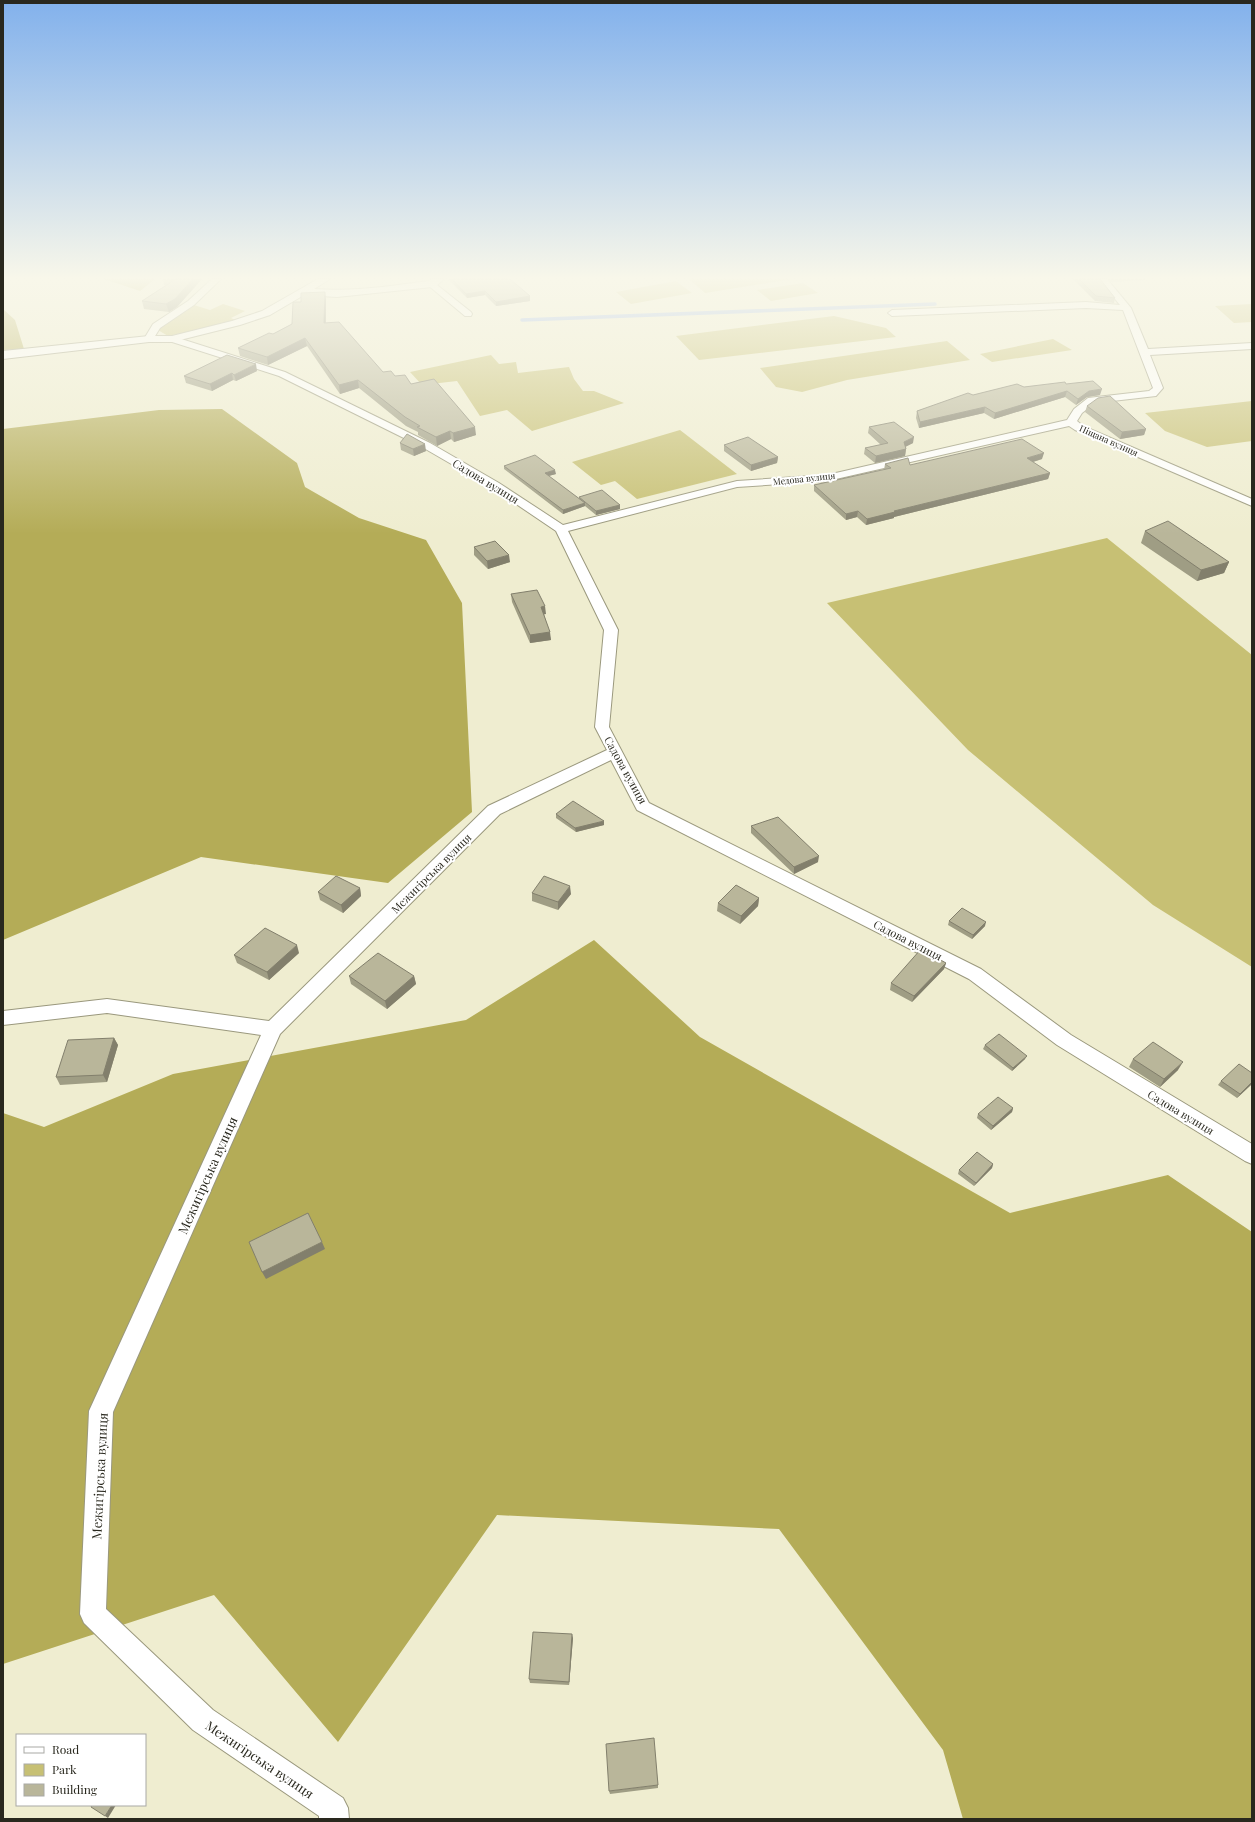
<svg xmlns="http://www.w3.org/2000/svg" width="1255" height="1822" font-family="'Playfair Display',serif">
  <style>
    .green { fill: #c7c074 }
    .forest { fill: #b4ac57 }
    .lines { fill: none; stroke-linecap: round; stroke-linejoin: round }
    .stream { stroke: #89acf2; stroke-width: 3.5 }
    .minor-casing { stroke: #9a987d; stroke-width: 2 }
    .tertiary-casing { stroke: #9a987d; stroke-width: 2 }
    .minor { fill: #fff; fill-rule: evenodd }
    .tertiary { fill: #fff; fill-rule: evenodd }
    .wall { fill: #9f9d84 }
    .shaded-wall { fill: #827f6c }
    .building { fill: #b9b69a; stroke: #827f6c }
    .labels { text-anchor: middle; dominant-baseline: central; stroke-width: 4; stroke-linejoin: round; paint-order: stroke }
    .far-street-label { font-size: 9px; fill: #29281e; stroke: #fff }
    .street-label { font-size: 11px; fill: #29281e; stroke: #fff }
    .near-street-label { font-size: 13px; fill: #29281e; stroke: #fff }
  </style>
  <rect width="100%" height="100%" fill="#efedd0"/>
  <path class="green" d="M 689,279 L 793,279 L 705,293 Z
    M 676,281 L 692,293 L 631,304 L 616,292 Z
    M 803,283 L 818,293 L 771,301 L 757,290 Z
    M 223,304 L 245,311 L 231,318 L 237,321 L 168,336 L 158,330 L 194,305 L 210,310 Z
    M 1252,304 L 1252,322 L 1234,323 L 1215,306 Z
    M 834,316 L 886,328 L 896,337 L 699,360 L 676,336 Z
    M 1053,339 L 1072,350 L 992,362 L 980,354 Z
    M 947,341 L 970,360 L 847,380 L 802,392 L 776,387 L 760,368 Z
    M 491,355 L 499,364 L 516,362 L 518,373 L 569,367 L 574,379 L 583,391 L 594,391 L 624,403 L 532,431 L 507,410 L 480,416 L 457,381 L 422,385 L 410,372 Z
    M 1252,401 L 1252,441 L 1207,447 L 1165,431 L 1145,413 Z
    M 680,430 L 737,474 L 637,499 L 615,481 L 601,485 L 572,462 Z
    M 1107,538 L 1252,655 L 1252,967 L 1153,905 L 968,750 L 827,603 Z"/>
  <path class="forest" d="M 104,279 L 155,279 L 140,291 Z
    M 3,309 L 15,320 L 24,349 L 3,350 Z
    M 222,409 L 297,463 L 305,487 L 359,518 L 426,540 L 462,603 L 472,812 L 388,883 L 201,857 L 3,940 L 3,429 L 159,410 Z
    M 594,940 L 700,1037 L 1010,1213 L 1168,1175 L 1252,1232 L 1252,1819 L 963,1819 L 943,1750 L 779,1529 L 497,1515 L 338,1742 L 214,1595 L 3,1664 L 3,1113 L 44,1127 L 173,1074 L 466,1020 Z"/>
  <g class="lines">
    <path class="stream" d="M 522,320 L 935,304"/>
    <g class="minor-casing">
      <path id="minor" d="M 212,279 L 221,279 L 194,305 L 160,328 L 152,341 L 146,341 L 144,339 L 153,324 L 188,301 Z
        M 1099,279 L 1107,279 L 1131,308 L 1148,349 L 1252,343 L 1252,349 L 1150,355 L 1163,388 L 1156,396 L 1095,403 L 1082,413 L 1077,421 L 1083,426 L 1252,499 L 1252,506 L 1075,430 L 1069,426 L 827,481 L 737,487 L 568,531 L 618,630 L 609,727 L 649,803 L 981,969 L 1071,1035 L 1252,1144 L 1252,1164 L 1245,1161 L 1057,1045 L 969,979 L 637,810 L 611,760 L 500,814 L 280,1034 L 113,1412 L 106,1609 L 213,1710 L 343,1798 L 348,1808 L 349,1819 L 319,1819 L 319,1816 L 193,1730 L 84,1623 L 80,1614 L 89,1411 L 261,1035 L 107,1013 L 3,1025 L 3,1011 L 107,999 L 269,1021 L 488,806 L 607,750 L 595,727 L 604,630 L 556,531 L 491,487 L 422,447 L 279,376 L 169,341 L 167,339 L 172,336 L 175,337 L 285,372 L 430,443 L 499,483 L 563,525 L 737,481 L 827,475 L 1067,420 L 1074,409 L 1088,398 L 1149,391 L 1153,388 L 1123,310 L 1086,308 L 892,316 L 888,313 L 892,310 L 1086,302 L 1120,305 Z
        M 432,281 L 471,312 L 472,314 L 471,316 L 465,316 L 429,286 L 429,282 Z"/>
    </g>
    <g class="tertiary-casing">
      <path id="tertiary" d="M 318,279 L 330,279 L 314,289 C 353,292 391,286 429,281 L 432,279 L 444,279 L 436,286 L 432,287 L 337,297 L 304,295 L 270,315 L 240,325 L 172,342 L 149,342 L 3,359 L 3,351 L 149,336 L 172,336 L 232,321 L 262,311 Z"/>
    </g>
    <use href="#minor" class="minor"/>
    <use href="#tertiary" class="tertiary"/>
  </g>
  <path class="wall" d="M 163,279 L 202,279 L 177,307 L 169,312 L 144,309 L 142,301 L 166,285 L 164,285 Z
    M 448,279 L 510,279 L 530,301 L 496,306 L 485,295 L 467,298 Z
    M 1073,279 L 1101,279 L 1101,280 L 1115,298 L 1114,303 L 1095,301 Z
    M 1108,279 L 1145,279 L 1145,280 L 1111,282 Z
    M 326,299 L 326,323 L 383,372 L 395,376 L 411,384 L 476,435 L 454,442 L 451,439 L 437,446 L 418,435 L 418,432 L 406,426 L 359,388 L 340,394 L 307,346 L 268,365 L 240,356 L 238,348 L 273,334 L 292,324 Z
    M 257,371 L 236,381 L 233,380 L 212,391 L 186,383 L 184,376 Z
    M 1066,384 L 1100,395 L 1087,397 L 1076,405 L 1065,397 L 994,419 L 984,413 L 919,428 L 916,418 L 917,411 L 973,395 L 1024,387 Z
    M 1087,406 L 1146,429 L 1144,435 L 1120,439 L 1085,412 Z
    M 869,427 L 913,443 L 905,447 L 906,449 L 905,456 L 875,463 L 864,454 L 865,448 L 881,445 L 868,433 Z
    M 400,443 L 426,451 L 414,456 L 401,450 Z
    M 724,445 L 778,457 L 777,463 L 751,471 L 724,451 Z
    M 1042,459 L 1033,462 L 1050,473 L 1048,479 L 894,517 L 894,518 L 866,525 L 857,517 L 846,520 L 814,491 L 814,485 L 884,470 L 885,464 L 910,465 Z
    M 504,466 L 556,474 L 548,476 L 579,499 L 579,497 L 620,505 L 620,509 L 596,515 L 585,506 L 563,514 L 504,469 Z
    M 1145,531 L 1229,562 L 1224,573 L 1197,581 L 1141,543 Z
    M 474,547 L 510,562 L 488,569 L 474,555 Z
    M 511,594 L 546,614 L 544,614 L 551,640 L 530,643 L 512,602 Z
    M 556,814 L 604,825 L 576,832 L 556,818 Z
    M 751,826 L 818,862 L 794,874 L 751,833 Z
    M 360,888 L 361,896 L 343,913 L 320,900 L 318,892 Z
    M 532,893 L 571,894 L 558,910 L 532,901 Z
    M 759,898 L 758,906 L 740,924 L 717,911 L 718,903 Z
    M 949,921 L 985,926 L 972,939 L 948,925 Z
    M 299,953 L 269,980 L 237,963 L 234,955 Z
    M 946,963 L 944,969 L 912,1002 L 890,990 L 891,983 Z
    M 349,976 L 414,976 L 416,984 L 387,1009 L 351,984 Z
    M 114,1038 L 118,1045 L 107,1082 L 60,1085 L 56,1077 Z
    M 985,1045 L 1025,1059 L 1012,1071 L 983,1049 Z
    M 1133,1059 L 1178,1070 L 1160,1087 L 1129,1067 Z
    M 1221,1081 L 1252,1084 L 1237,1098 L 1218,1085 Z
    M 1013,1108 L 1012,1112 L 991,1130 L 977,1118 L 978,1114 Z
    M 993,1164 L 992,1168 L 974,1186 L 958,1174 L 959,1170 Z
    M 573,1638 L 569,1685 L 530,1683 L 529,1679 Z
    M 658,1785 L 658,1788 L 610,1794 L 609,1791 Z"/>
  <path class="shaded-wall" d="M 193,279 L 202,279 L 177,307 L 169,312 L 166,304 Z
    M 485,291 L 485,295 L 467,298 L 466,294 Z
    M 325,292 L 326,299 L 325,331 L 324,323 Z
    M 530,296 L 530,301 L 496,306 L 496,302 Z
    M 305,338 L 307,346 L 268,365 L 267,357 Z
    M 256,364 L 257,371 L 236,381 L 234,375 Z
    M 232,373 L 233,380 L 212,391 L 210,384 Z
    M 358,380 L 359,388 L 340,394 L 339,385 Z
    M 1102,389 L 1100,395 L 1087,397 L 1076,405 L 1078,399 L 1089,391 Z
    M 1067,391 L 1065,397 L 994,419 L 995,413 Z
    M 985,407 L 984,413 L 919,428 L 920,422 Z
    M 475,427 L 476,435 L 454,442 L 453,433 Z
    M 1146,429 L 1144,435 L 1120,439 L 1122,432 Z
    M 450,431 L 451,439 L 437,446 L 436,437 Z
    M 914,437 L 913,443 L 903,448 L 904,442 Z
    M 425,444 L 426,451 L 414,456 L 413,449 Z
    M 906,449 L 905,456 L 875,463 L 876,456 Z
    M 1044,453 L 1042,459 L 1026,464 L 1027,458 Z
    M 778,457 L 777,463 L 751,471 L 751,465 Z
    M 555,470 L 556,474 L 545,477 L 545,473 Z
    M 1050,473 L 1048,479 L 894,517 L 894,518 L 866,525 L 867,519 L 894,511 Z
    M 585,503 L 585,506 L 563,514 L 563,510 Z
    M 620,505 L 620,509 L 596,515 L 596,511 Z
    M 858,511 L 857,517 L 846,520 L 846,514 Z
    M 509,555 L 510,562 L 488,569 L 487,561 Z
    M 1229,562 L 1224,573 L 1197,581 L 1201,570 Z
    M 545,606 L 546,614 L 541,615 L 541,607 Z
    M 550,632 L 551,640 L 530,643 L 530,635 Z
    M 604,821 L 604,825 L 576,832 L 575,828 Z
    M 819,856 L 818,862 L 794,874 L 794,867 Z
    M 570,886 L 571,894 L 558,910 L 558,902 Z
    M 360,888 L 361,896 L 343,913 L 341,905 Z
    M 759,898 L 758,906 L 740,924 L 741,916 Z
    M 986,922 L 985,926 L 972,939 L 973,935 Z
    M 297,945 L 299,953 L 269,980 L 267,972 Z
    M 946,963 L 944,969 L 912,1002 L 914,996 Z
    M 414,976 L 416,984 L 387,1009 L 385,1001 Z
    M 114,1038 L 118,1045 L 107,1082 L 103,1075 Z
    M 1027,1056 L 1025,1059 L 1012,1071 L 1013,1068 Z
    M 1183,1062 L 1178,1070 L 1160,1087 L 1164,1079 Z
    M 1252,1082 L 1252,1084 L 1237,1098 L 1240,1094 Z
    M 1013,1108 L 1012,1112 L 991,1130 L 993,1126 Z
    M 993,1164 L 992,1168 L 974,1186 L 976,1183 Z
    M 322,1242 L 325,1249 L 266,1279 L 262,1272 Z
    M 572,1634 L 573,1638 L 569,1685 L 569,1682 Z
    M 112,1805 L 116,1805 L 108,1818 L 105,1816 Z"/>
  <path class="building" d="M 176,279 L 193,279 L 175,299 L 166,304 L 142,301 Z
    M 452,279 L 510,279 L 530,296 L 496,302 L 485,291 L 466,294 Z
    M 1079,279 L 1100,279 L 1115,298 L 1096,296 Z
    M 325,292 L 324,323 L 339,322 L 383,372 L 391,371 L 395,376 L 405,375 L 411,384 L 434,379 L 475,427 L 453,433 L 450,431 L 436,437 L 417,427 L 420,426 L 405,417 L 358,380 L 339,385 L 305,338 L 267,357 L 238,348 L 269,333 L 273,334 L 292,324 L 293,302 L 301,302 L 301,293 Z
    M 227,355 L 256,364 L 234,375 L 232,373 L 210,384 L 184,376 Z
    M 1093,381 L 1102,389 L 1089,391 L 1078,399 L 1067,391 L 995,413 L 985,407 L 920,422 L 917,411 L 968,393 L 973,395 L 1017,384 L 1024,387 L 1065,382 L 1066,384 Z
    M 1110,396 L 1146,429 L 1122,432 L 1087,406 L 1098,398 Z
    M 894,422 L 914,437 L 904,442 L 906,449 L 876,456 L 865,448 L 888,443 L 869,427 Z
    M 407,434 L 425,444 L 413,449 L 400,443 Z
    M 748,437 L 778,457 L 751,465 L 724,445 Z
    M 1022,439 L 1044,453 L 1027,458 L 1050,473 L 894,511 L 895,512 L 867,519 L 858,511 L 846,514 L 814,485 L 891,468 L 885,464 L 908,458 L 910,465 Z
    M 535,455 L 555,470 L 545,473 L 585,503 L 563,510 L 504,466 Z
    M 602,490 L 620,505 L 596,511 L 579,497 Z
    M 1168,521 L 1229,562 L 1201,570 L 1145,531 Z
    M 495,541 L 509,555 L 487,561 L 474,547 Z
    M 537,590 L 545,606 L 541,607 L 550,632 L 530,635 L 511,594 Z
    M 573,801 L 604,821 L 575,828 L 556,814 Z
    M 778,817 L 819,856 L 794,867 L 751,826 Z
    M 336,876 L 360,888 L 341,905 L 318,892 Z
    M 544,876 L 570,886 L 558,902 L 532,893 Z
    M 736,885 L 759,898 L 741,916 L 718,903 Z
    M 962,908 L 986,922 L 973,935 L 949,921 Z
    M 265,928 L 297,945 L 267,972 L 234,955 Z
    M 921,949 L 946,963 L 914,996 L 891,983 Z
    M 378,953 L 414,976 L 385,1001 L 349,976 Z
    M 999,1034 L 1027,1056 L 1013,1068 L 985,1045 Z
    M 114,1038 L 103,1075 L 56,1077 L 68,1040 Z
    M 1153,1042 L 1183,1062 L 1164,1079 L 1133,1059 Z
    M 1239,1064 L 1252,1073 L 1252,1082 L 1240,1094 L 1221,1081 Z
    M 998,1097 L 1013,1108 L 993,1126 L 978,1114 Z
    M 977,1152 L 993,1164 L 976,1183 L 959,1170 Z
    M 308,1213 L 322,1242 L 262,1272 L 249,1242 Z
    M 533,1632 L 572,1634 L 569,1682 L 529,1679 Z
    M 654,1738 L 658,1785 L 609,1791 L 606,1744 Z
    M 92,1805 L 112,1805 L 105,1816 L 91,1807 Z"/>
  <linearGradient id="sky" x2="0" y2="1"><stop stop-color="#82b1ec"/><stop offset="0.52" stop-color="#f8f7ea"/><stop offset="1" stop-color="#f8f7ea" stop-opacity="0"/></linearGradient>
  <rect width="1255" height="534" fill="url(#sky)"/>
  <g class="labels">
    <g class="far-street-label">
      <text transform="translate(1109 440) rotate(24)">Піщана вулиця</text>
      <text transform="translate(804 478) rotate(-6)">Медова вулиця</text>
    </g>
    <g class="street-label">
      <text transform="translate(486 481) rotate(31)">Садова вулиця</text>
      <text transform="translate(626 770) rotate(61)">Садова вулиця</text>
      <text transform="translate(431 873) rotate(-45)">Межигірська вулиця</text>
      <text transform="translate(908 940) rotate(27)">Садова вулиця</text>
      <text transform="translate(1181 1112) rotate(31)">Садова вулиця</text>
    </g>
    <g class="near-street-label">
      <text transform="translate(207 1175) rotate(-66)">Межигірська вулиця</text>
      <text transform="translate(99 1476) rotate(-87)">Межигірська вулиця</text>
      <text transform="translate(260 1759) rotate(34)">Межигірська вулиця</text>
    </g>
  </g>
  <rect width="1255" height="1822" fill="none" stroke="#29281e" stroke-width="8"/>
  <rect x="16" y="1734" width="130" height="72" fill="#ffffff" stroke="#a9a9a5"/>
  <rect x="24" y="1747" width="20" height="6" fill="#ffffff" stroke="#a9a9a5"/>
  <text x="52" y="1754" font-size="12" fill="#29281e">Road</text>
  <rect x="24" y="1764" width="20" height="12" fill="#c7c074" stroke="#a9a9a5"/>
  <text x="52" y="1774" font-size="12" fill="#29281e">Park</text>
  <rect x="24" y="1784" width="20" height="12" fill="#b9b69a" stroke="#a9a9a5"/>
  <text x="52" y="1794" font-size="12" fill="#29281e">Building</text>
</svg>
